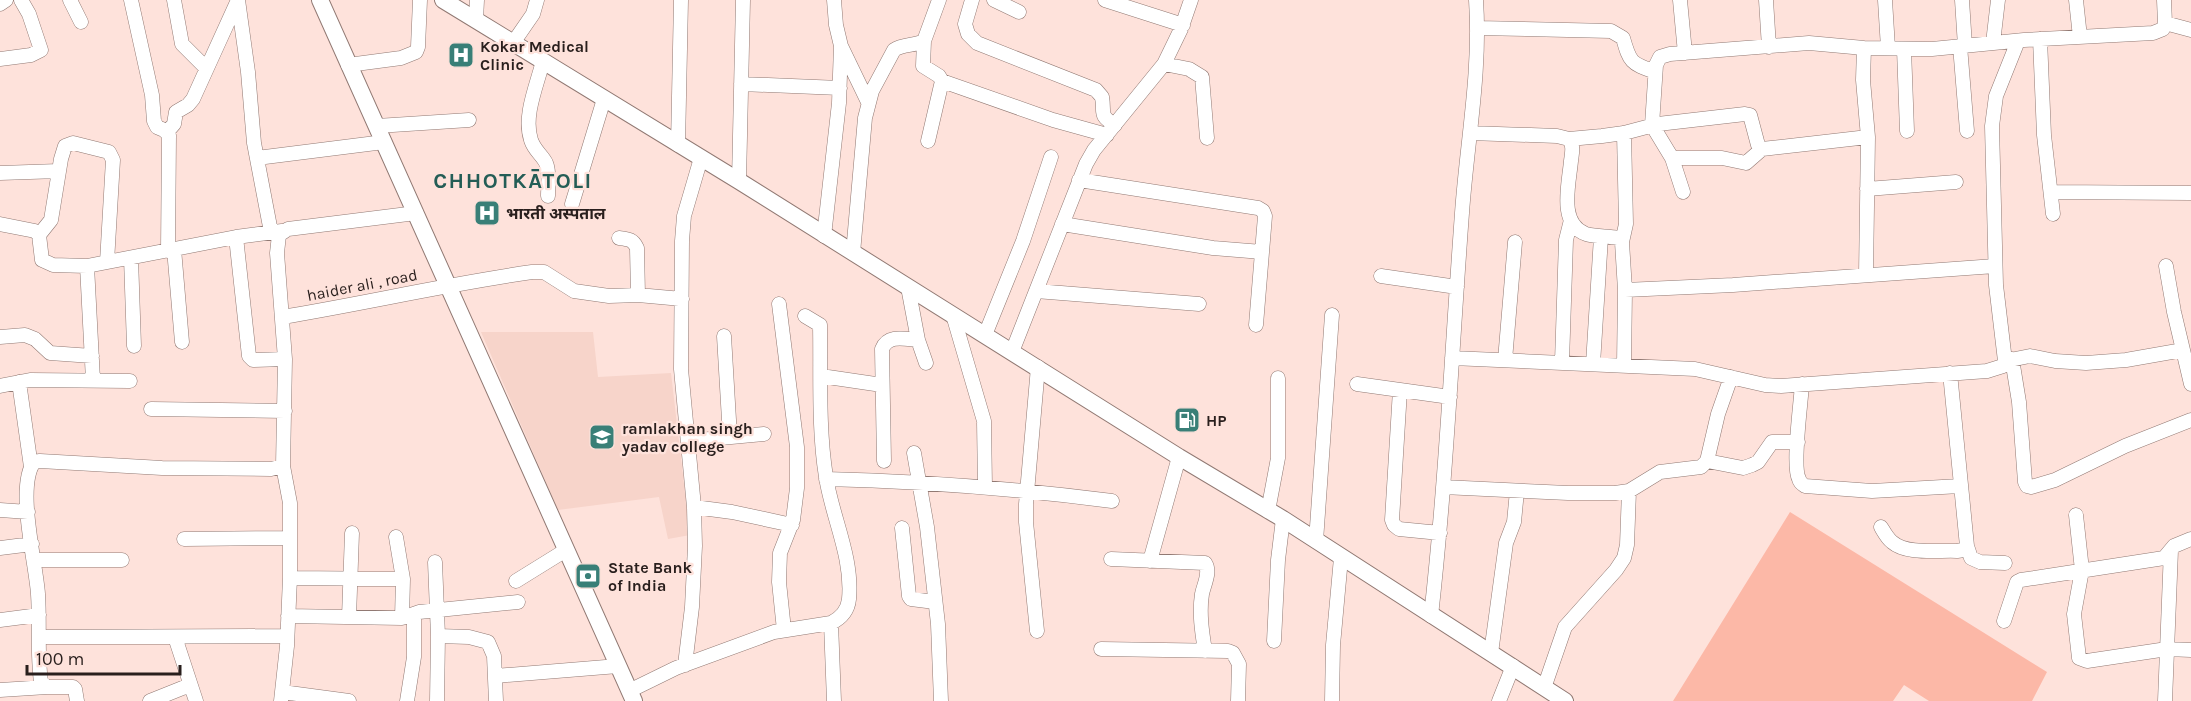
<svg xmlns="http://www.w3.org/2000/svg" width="2191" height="701" font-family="Karla,'Noto Sans Devanagari',sans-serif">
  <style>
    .built { fill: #f7d4ca }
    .green { fill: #fcb8a7 }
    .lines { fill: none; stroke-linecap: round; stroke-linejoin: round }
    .minor-casing { stroke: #917973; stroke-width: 15 }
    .major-casing { stroke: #917973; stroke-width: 18 }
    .minor { stroke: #fff; stroke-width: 14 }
    .major { stroke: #fff; stroke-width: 16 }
    .labels { text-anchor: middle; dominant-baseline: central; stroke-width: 4.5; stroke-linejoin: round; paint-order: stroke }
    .poi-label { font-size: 16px; font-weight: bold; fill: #291f1d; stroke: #fee2db; text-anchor: start }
    .street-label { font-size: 16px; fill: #291f1d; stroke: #fee2db }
    .district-label { font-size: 22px; font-weight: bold; letter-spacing: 1.5px; fill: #245d56; stroke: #fee2db }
  </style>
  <rect width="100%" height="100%" fill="#fee2db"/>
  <path class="built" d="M 481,332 L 593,332 L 598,377 L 671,373 L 690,535 L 668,539 L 659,497 L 558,510 Z"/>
  <path class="green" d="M 1790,512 L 2047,672 L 2032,701 L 1929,701 L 1904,685 L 1893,701 L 1673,701 Z"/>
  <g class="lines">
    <g class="minor-casing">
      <path id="minor" d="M 70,0 L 81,22
        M 131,0 L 152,95 L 154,121 L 157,127 L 164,130 L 169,135 L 168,251
        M 174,0 L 182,44 L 206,68
        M 238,0 L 248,72 L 254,143 L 271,232
        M 834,0 L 836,25 L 841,46 L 868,102
        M 972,0 L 965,24 L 968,34 L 977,43 L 1096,90 L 1102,97 C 1105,113 1098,115 1115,125
        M 994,0 L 1019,12
        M 1105,0 L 1183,25
        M 1680,0 L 1685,53
        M 1766,0 L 1769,47
        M 1885,0 L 1888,48
        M 1962,0 L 1965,46
        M 2076,0 L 2080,37
        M 0,4 L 6,0
        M 476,20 L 477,0
        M 2165,23 L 2191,30
        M 1477,28 L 1611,31 L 1623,38 C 1630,63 1631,63 1655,72
        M 2040,39 L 2044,135 L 2053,214
        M 924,41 L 923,66 L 939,76 L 942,81 L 928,141
        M 513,43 L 533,14 L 537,0
        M 1993,43 L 1998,0
        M 1960,46 L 1967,131
        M 1864,48 L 1863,80 L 1868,137 L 1866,275
        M 1904,49 L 1907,131
        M 0,59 L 31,55 L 41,50 L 29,14 L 21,0
        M 543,61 C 537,85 523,116 531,140 C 534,150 542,155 546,163 C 550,172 548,187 548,196
        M 1164,64 L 1189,69 L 1202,77 L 1207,138
        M 348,65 L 401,58 L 416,52 L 418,47 L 420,0
        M 942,81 L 1053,120 L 1107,135
        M 741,84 L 840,88
        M 377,126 L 469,120
        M 167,132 L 174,124 L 176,112 L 188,105 L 193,99 L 238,0
        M 1470,133 L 1557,136 L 1569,139 C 1574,146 1572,153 1571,161 C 1569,184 1558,224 1586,234 C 1597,237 1607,236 1618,238 L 1622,242 L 1625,290 L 1624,365
        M 1569,139 L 1602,136 L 1624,133 L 1658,124 L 1745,114 L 1750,115 L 1758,145 L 1762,149 L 1868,137
        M 678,145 L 681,0
        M 257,158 L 384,142
        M 1672,158 L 1722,158 L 1746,163 L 1762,149
        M 0,173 L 59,171
        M 1079,180 L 1258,208 L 1263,211 L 1265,216 L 1256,325
        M 739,181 L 743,0
        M 1867,189 L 1956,182
        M 1683,192 L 1672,158 L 1652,125 L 1656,65 L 1660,57 L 1670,54 L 1809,43 L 1864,48 L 1932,49 L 2024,40 L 2153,33 L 2163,29 L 2165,23 L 2164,0
        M 2051,192 L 2191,193
        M 572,204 L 604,99
        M 0,224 L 35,231 L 39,235 L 42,260 L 53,265 L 87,266 L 236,237 L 282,231
        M 1062,224 L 1213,248 L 1262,252
        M 39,235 L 51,220 L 61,159 L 65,146 L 73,143 L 109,152 L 113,160 L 107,262
        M 824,236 L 839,103 L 841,46
        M 236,237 L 249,356 L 253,360 L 285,359
        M 619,238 C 628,239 633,239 637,248 L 638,295
        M 1622,242 L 1626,224 L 1624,133
        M 174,249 L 182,342
        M 853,253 L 865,118 L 872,91 L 894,50 C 903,44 914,46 924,41 L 939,0
        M 131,258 L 134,346
        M 87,266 L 93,380
        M 2166,266 L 2174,312 L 2191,384
        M 1381,276 L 1457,287
        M 908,287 L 918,340 L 926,363
        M 1625,290 L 1733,285 L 1995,266
        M 1036,291 L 1199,304
        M 779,304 L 797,447 L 797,488 L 793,520 L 780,553 L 779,582 L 784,630
        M 953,315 L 984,421 L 985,487
        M 282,317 C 366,303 448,284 532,272 L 544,272 L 574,291 L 609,296 L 638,295 L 682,299
        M 985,335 L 1023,241 L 1051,157
        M 724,336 L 730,437
        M 0,337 L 25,335 L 35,339 L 50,353 L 92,356
        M 1012,352 L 1086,164 L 1094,150 L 1164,64 L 1181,29 L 1191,0
        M 1452,358 L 1695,369 L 1765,385 L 1781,386 L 1987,371 L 2003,366 L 2005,361 L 1996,285 L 1992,126 L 1996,96 L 2018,41
        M 2012,359 L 2019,402 L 2025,482 L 2027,486 L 2031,487 L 2055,480 L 2125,446 L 2191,420
        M 1505,360 L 1515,242
        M 2005,361 L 2030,356 L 2055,361 L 2086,363 L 2126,360 L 2183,350
        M 1562,362 L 1566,240 L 1571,220
        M 1593,364 L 1601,237
        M 821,376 L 882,385
        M 19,382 L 31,467
        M 1357,384 L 1450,397
        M 1802,384 C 1801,403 1792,466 1799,479 C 1800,483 1802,484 1805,486 L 1872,491 L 1960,486
        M 0,386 L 30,380 L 130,381
        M 1400,390 L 1392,520 L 1394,525 L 1399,529 L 1440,533
        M 151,409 L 285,411
        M 688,441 L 764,434
        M 914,453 L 927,527 L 938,624 L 941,701
        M 884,461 L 882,349 C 888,334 905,339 918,340
        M 1707,461 L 1743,468 L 1752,465 L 1758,462 L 1772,442 L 1798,442
        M 826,479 C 922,481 1017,489 1112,501
        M 1443,487 L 1568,493 L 1615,493 L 1629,491 L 1660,472 L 1701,467 L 1707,461 L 1718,414 L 1731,377
        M 694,507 L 732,512 L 792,525
        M 0,510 L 28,512
        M 1268,511 L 1278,458 L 1278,378
        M 2076,515 L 2082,570 L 2074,614 L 2079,658 L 2087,661 L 2167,649 L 2191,650
        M 1881,527 C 1884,532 1887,538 1892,542 C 1907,555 1938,550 1957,551 L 1964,550 L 1967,546 L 1950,373
        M 902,528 L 909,596 L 911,599 L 935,602
        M 396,537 L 403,579 L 402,618
        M 184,539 L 290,538
        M 1316,541 L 1332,315
        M 1967,546 L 1971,558 L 1980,562 L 2005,563
        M 0,548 L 32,544
        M 1111,559 L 1205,563 C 1211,572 1204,584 1202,594 C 1199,613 1202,632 1205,651
        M 34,560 L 122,560
        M 1150,561 L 1179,457
        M 435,562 L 438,636 L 437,701
        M 290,578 L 403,579
        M 516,581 L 566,550
        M 288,616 L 402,618 L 419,612 L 518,602
        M 1431,616 C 1446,482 1452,347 1462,213 C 1467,142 1481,71 1476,0
        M 349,617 L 352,533
        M 0,620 L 39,615
        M 2004,621 L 2017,582 L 2021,580 L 2164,558 L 2174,546 L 2191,539
        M 831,623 L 834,701
        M 1037,631 L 1026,522 L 1026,504 L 1038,367
        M 438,636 L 469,637 L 488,642 L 494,656 L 496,701
        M 39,637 L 287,636
        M 175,637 L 196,701
        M 1274,641 L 1278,560 L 1283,519
        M 1101,649 L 1228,651 L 1233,653 L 1239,664 L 1238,701
        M 1491,653 L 1506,543 L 1514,522 L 1517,491
        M 685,665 L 692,607 L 695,546 L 694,507 L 681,369 L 682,241 L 684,216 L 701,158
        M 495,676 L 618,666
        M 1544,688 L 1565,627 L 1616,570 L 1624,558 L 1627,545 L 1629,491
        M 0,690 L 47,687
        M 629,691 L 676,668 L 774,632 L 831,623 C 841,618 848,610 849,599 C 853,557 832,517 826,477 C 818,427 821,375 820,325 L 805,316
        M 282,692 L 349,701
        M 77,701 L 75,689 L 73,687 L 47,687 L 41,682 C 37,653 40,623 38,594 C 36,563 16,487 34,462 L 40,461 L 162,468 L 271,469 L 283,466 L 285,359 L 277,253 L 279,235 L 288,229 L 416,213
        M 150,701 L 190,685
        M 281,701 L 287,646 L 290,578 L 290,503 L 283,466
        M 407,701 L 414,657 L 414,614
        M 1332,701 L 1333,645 L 1341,558
        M 1499,701 L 1513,666
        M 2165,701 L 2171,550"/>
    </g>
    <g class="major-casing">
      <path id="major" d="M 320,0 L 634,701
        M 443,0 L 739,181 L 1179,457 L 1283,519 L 1565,701"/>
    </g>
    <use href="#minor" class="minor"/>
    <use href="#major" class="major"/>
  </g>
  <defs>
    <g id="hospital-square" transform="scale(1.35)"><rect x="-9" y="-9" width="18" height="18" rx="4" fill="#397f77" stroke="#fee2db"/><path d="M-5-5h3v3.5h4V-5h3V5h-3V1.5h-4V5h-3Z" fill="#fff"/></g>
    <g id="fuel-square" transform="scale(1.35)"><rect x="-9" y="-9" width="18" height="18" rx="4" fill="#397f77" stroke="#fee2db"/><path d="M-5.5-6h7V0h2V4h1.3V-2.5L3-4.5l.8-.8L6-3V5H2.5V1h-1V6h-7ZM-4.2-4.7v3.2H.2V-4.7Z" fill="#fff"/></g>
    <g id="university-square" transform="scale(1.35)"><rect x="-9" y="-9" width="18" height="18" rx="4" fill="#397f77" stroke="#fee2db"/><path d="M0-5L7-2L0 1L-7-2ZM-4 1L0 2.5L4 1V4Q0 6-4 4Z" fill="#fff"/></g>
    <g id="bank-square" transform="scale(1.35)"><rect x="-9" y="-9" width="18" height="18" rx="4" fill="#397f77" stroke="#fee2db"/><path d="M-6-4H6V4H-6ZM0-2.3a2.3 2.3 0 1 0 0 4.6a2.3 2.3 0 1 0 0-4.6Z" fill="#fff"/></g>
  </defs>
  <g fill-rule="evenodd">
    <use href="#hospital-square" x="461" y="55"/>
    <use href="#hospital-square" x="487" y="213"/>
    <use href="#fuel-square" x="1187" y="420"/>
    <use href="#university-square" x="602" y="437"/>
    <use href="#bank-square" x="588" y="576"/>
  </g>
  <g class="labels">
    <g class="poi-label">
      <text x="480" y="46">Kokar Medical<tspan x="480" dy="18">Clinic</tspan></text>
      <text x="506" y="213">भारती अस्पताल</text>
      <text x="1206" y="420">HP</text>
      <text x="622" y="428">ramlakhan singh<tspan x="622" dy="18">yadav college</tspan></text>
      <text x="608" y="567">State Bank<tspan x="608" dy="18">of India</tspan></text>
    </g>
    <g class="street-label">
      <text transform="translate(362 285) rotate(-11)">haider ali , road</text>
    </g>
    <g class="district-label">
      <text x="513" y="181">CHHOTKĀTOLI</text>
    </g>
  </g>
  <path d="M27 665v9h153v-9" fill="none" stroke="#291f1d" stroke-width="3"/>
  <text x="36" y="665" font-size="18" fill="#291f1d" stroke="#fee2db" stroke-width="4.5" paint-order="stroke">100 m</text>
</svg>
